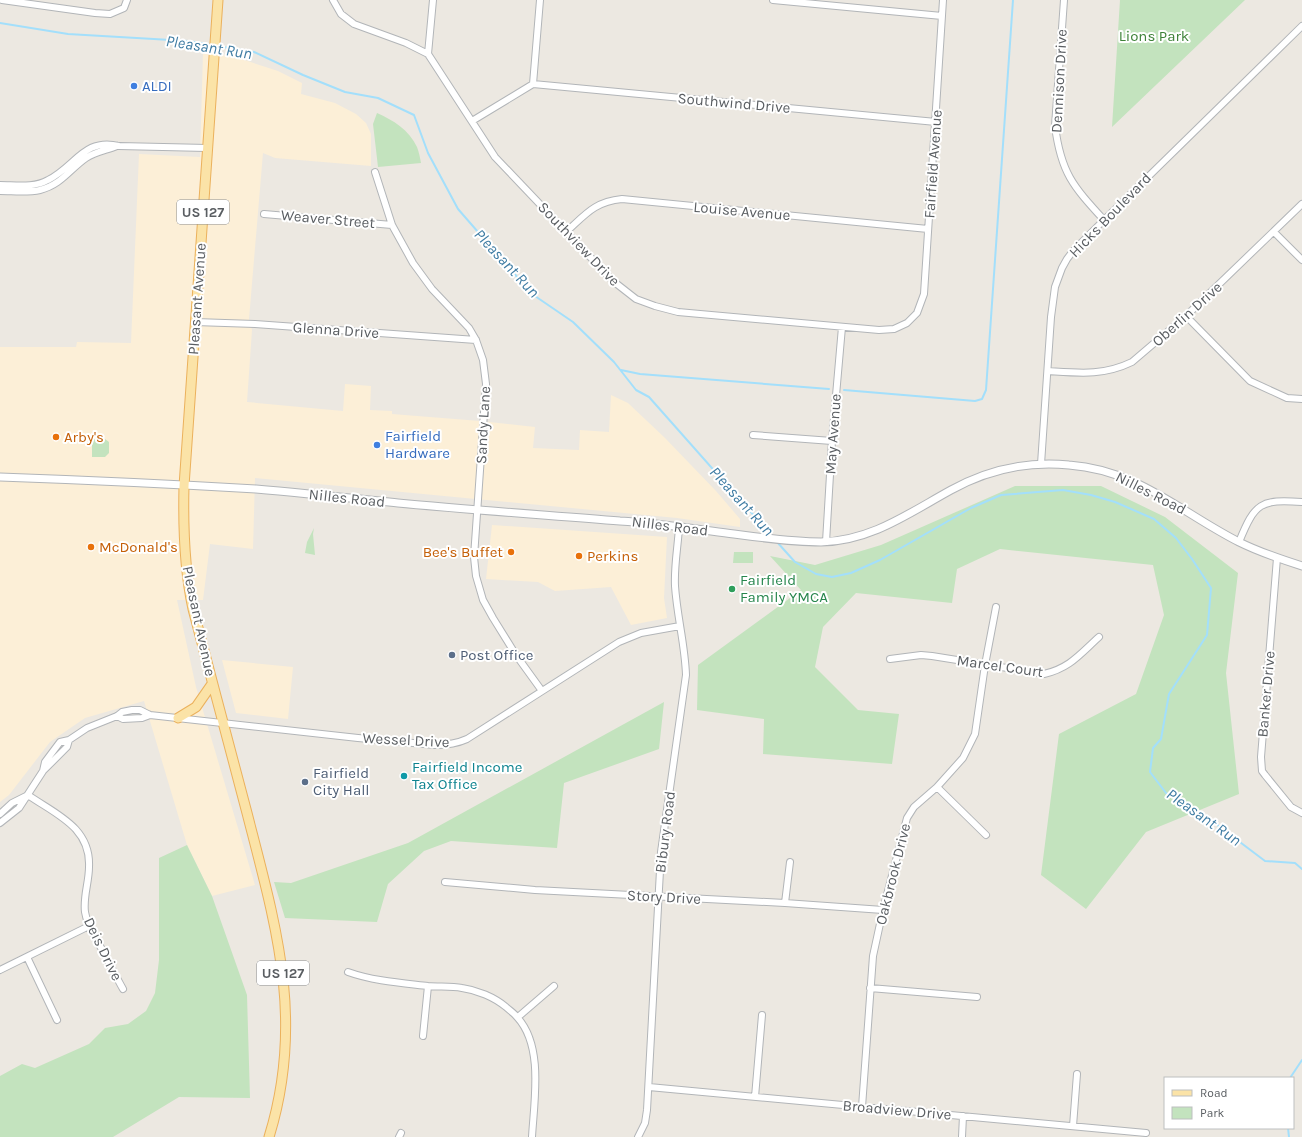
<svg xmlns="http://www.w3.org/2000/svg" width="1302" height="1137" font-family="Karla,sans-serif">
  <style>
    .commercial { fill: #fcefd7 }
    .green { fill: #c3e3be }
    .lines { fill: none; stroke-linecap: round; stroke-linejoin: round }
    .stream { stroke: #a3dffb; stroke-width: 2 }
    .minor-casing { stroke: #b2b5b8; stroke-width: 8 }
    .tertiary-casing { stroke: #b2b5b8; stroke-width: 9 }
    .primary-casing { stroke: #ebb15c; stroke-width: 11 }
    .minor { stroke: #fff; stroke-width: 6 }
    .tertiary { stroke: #fff; stroke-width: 7 }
    .primary { stroke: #fbe3a7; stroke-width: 9 }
    .shop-dot { fill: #3f7fe0; stroke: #fff; stroke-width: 1.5 }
    .food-dot { fill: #e8710a; stroke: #fff; stroke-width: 1.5 }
    .leisure-dot { fill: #2e9e5b; stroke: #fff; stroke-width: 1.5 }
    .service-dot { fill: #5c6f8a; stroke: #fff; stroke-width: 1.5 }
    .culture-dot { fill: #0f9aa8; stroke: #fff; stroke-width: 1.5 }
    .labels { text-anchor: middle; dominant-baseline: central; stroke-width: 4; stroke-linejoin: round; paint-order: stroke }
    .shield { fill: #fff; stroke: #8c8e91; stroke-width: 1 }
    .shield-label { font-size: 14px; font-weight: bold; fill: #5a5e62 }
    .park-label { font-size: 15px; fill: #3e8238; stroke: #fff }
    .street-label { font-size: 15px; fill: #5a5e62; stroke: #fff }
    .shop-label { font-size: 15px; fill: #366cbe; stroke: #fff; text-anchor: start }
    .food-label { font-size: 15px; fill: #c56008; stroke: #fff; text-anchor: start }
    .leisure-label { font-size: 15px; fill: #27864d; stroke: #fff; text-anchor: start }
    .service-label { font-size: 15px; fill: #4e5e75; stroke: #fff; text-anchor: start }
    .culture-label { font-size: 15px; fill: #0d838f; stroke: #fff; text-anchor: start }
    .water-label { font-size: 16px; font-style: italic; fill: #3f7ca3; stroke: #fff }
  </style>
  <rect width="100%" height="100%" fill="#ece8e1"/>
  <path class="commercial" d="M 203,53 L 232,56 L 278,71 L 302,83 L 301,94 L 335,103 L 356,114 L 366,123 L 371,134 L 371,166 L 275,158 L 263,153 L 249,319 L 252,330 L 247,402 L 343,411 L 345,384 L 371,386 L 370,410 L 392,411 L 392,414 L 480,421 L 535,427 L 533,448 L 579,450 L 580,430 L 609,432 L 611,395 L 628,403 L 665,438 L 716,491 L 740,519 L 740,527 L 677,518 L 255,478 L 253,549 L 210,544 L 203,600 L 177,600 L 196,687 L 255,885 L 212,896 L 187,845 L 144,701 L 85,718 L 50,742 L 9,795 L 0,802 L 0,347 L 76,347 L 77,342 L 131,343 L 139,154 L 200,157 Z
    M 492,525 L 667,537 L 664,598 L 667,618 L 631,625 L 611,587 L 555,591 L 538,582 L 486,579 Z
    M 222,660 L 293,667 L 288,719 L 236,713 Z"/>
  <path class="green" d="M 1120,0 L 1245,0 L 1112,127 Z
    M 377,113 C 393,120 409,130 417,147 C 419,152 420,158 421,163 L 378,167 L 373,124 Z
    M 92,439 L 105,439 L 109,442 L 109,453 L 105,457 L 92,457 Z
    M 1015,486 L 1101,486 L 1165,517 L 1238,573 L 1226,673 L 1239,794 L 1146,832 L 1086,909 L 1041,875 L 1059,734 L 1136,694 L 1164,615 L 1153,565 L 1000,549 L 957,569 L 952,603 L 856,593 L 823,627 L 815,667 L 858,710 L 899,714 L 892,764 L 763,754 L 764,719 L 697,710 L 698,665 L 801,590 L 770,556 L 815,565 L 881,545 Z
    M 314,528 L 313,534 L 315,555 L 305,553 L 307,542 Z
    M 734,552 L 753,552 L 753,563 L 733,563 Z
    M 664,702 L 659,749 L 564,783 L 557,848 L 451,841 L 424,851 L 388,884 L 377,922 L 285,918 L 274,882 L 291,883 L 408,843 Z
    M 187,845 L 212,896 L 247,995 L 250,1098 L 179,1097 L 113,1137 L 0,1137 L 0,1076 L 22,1064 L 35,1068 L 89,1044 L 105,1028 L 128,1024 L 146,1011 L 155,993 L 159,960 L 159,858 Z"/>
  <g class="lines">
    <path class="stream" d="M 0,23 L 68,34 L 188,41 L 213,45
      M 217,46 L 254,52 L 303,75 L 345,92 L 378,98 L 414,115 L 428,153 L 458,209 L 532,294 L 573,322 L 614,362 L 636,390 L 649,397 L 773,537
      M 621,370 L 640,374 L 829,389
      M 844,390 L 975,401 L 982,399 L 986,390 L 1013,0
      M 777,542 L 795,562 L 816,574 L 832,577 L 851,573 L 880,560 L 971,508 L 1001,495 L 1063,490 L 1091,495 L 1115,502 L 1154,519 L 1176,538 L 1192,559 L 1211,588 L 1207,635 L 1169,694 L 1161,739 L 1153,748 L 1150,772 L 1166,793 L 1212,821 L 1265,861 L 1295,863 L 1302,869
      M 1290,1078 L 1302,1060
      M 1288,1128 L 1289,1137"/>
    <g class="minor-casing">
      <path id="minor" d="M 2,0 L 95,13 L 110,14 L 124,8 L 127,0
        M 333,0 L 341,14 L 354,24 L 406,43 L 428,54 L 495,157 L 613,281 L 636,299 L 655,306 L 678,312 L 879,330 L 894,329 L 907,323 L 917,313 L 924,294 L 943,0
        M 773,0 L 942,16
        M 1064,0 L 1055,126 C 1061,173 1073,186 1104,220
        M 428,54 L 433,0
        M 533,84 L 936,122
        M 533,84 L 540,0
        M 472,121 L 533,84
        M 375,172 L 392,225 L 413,263 L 432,289 L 469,328 L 476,340 L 483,360 L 486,384 L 474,557 L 476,576 L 483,600 L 493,618 L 516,655 L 542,691
        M 0,185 C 16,185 34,188 48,180 C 75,167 84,137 119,146 L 207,148
        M 0,191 C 13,191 27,193 40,190 C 61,185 70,169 86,158 C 95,152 107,150 117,146
        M 264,214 L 392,225
        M 566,232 C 586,214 594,202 622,199 L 928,229
        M 1274,232 L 1302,260
        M 1186,316 L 1250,381 L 1287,398 L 1302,399
        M 195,322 L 255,324 L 476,340
        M 1048,371 C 1079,373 1103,376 1132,362 L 1186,316 L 1302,204
        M 753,435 L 832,441
        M 1041,464 L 1051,317 L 1055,287 L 1062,268 L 1067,259 L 1073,251 L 1104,220 L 1302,26
        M 826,542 L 832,441 L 842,327
        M 1239,542 C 1255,503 1260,499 1302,502
        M 1277,558 L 1261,757 L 1262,771 L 1265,775 L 1291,807 L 1302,813
        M 890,659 L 921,655 L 932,656 L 1044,674 C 1070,668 1080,654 1099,637
        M 117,716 L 123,719 L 142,718 L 150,715
        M 43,771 L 45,762 L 60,742 L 69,740 L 87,728 L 117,716 L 122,712 L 132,710 L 140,710 L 150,715 L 358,738 L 435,745 C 447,745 456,744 467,739 L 619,642 L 641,633 L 680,626
        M 937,787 L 986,835
        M 28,795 C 55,814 91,827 89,867 C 89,882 83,897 85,912 C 87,925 94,935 100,946 C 108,960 115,975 123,989
        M 0,814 L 12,803 L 26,796
        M 0,823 L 19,808 L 43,771 L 67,747 L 69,740
        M 445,882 L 535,890 L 785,903 L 883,910
        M 785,903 L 790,862
        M 27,957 L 57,1020
        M 0,970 L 89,926
        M 348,972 C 373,981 402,983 428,986 C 439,987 451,986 462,988 C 477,990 494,997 506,1007 C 509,1010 514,1013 517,1017 C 544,1046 534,1101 532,1137
        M 870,988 L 977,997
        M 518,1017 L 554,986
        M 423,1036 L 428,986
        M 649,1087 L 1146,1133
        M 755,1097 L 762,1015
        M 862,1107 L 873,956 L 883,910 L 907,818 L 914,807 L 937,787 L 963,758 L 975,734 L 985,665 L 996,607
        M 1073,1126 L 1077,1074
        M 399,1137 L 401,1133
        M 638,1137 L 645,1123 L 647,1110 L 661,852 L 686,675 C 685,645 677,616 675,586 C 674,566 678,546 679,527
        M 962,1137 L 963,1116"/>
    </g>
    <g class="tertiary-casing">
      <path id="tertiary" d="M 0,477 C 85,480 171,484 256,489 C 304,493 350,498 398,503 C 472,510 546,515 620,521 C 658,523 696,529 734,534 C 763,538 792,542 821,542 C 871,541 909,513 951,490 C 987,470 1028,461 1069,465 C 1138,470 1180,512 1239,542 C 1259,552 1280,559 1302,566"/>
    </g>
    <g class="primary-casing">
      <path id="primary" d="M 218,0 L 184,486 C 183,527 184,568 193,609 C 211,677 229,745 247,813 C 276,926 305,1021 269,1137
        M 178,718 L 196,707 L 212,684"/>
    </g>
    <use href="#minor" class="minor"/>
    <use href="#tertiary" class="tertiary"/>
    <use href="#primary" class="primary"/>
  </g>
  <g class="shop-dot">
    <circle cx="134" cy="86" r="4"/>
    <circle cx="377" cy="445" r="4"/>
  </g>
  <g class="food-dot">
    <circle cx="56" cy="437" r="4"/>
    <circle cx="91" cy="547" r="4"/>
    <circle cx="511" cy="552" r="4"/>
    <circle cx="579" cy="556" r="4"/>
  </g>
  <circle class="leisure-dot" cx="732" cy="589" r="4"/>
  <g class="service-dot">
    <circle cx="452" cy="655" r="4"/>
    <circle cx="305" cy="782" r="4"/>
  </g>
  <circle class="culture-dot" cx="404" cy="776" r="4"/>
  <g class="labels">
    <g class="shield">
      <rect x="177" y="200" width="52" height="24" rx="3"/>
      <rect x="257" y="961" width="52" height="24" rx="3"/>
    </g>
    <g class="shield-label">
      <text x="203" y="212">US 127</text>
      <text x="283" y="973">US 127</text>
    </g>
    <g class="park-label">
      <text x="1154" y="36">Lions Park</text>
    </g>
    <g class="street-label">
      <text transform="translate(1059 81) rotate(-87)">Dennison Drive</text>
      <text transform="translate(734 103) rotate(5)">Southwind Drive</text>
      <text transform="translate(933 164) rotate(-86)">Fairfield Avenue</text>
      <text transform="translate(742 211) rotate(5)">Louise Avenue</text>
      <text transform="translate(1110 215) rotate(-46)">Hicks Boulevard</text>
      <text transform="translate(328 219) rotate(5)">Weaver Street</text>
      <text transform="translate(579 244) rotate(46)">Southview Drive</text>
      <text transform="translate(197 299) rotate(-86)">Pleasant Avenue</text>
      <text transform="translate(1187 314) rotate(-42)">Oberlin Drive</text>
      <text transform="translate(336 330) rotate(4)">Glenna Drive</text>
      <text transform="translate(483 425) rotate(-87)">Sandy Lane</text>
      <text transform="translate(833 434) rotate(-86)">May Avenue</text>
      <text transform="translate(1151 493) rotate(27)">Nilles Road</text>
      <text transform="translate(347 498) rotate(6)">Nilles Road</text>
      <text transform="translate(670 526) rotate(7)">Nilles Road</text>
      <text transform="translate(199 621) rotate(78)">Pleasant Avenue</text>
      <text transform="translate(1000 666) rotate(8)">Marcel Court</text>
      <text transform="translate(1266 694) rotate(-85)">Banker Drive</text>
      <text transform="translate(406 740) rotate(3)">Wessel Drive</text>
      <text transform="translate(665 832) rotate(-83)">Bibury Road</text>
      <text transform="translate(893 874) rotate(-76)">Oakbrook Drive</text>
      <text transform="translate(664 897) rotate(3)">Story Drive</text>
      <text transform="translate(103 949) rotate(64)">Deis Drive</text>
      <text transform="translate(897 1110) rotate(5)">Broadview Drive</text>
    </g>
    <g class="shop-label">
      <text x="142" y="86">ALDI</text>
      <text x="385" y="436">Fairfield<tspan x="385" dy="17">Hardware</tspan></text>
    </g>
    <g class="food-label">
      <text x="64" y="437">Arby's</text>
      <text x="99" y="547">McDonald's</text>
      <text x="503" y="552" text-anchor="end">Bee's Buffet</text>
      <text x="587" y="556">Perkins</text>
    </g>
    <g class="leisure-label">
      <text x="740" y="580">Fairfield<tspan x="740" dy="17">Family YMCA</tspan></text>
    </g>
    <g class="service-label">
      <text x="460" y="655">Post Office</text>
      <text x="313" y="773">Fairfield<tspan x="313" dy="17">City Hall</tspan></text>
    </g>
    <g class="culture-label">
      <text x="412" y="767">Fairfield Income<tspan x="412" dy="17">Tax Office</tspan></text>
    </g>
    <g class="water-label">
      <text transform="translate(209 47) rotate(9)">Pleasant Run</text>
      <text transform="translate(507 263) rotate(47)">Pleasant Run</text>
      <text transform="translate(742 501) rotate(48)">Pleasant Run</text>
      <text transform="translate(1204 817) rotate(35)">Pleasant Run</text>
    </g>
  </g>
  <rect x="1164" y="1077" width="130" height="52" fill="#ffffff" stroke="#bdbfc0"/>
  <rect x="1172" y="1090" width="20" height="6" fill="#fbe3a7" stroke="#bdbfc0"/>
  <text x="1200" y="1097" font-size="12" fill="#5a5e62">Road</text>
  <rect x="1172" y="1107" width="20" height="12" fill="#c3e3be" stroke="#bdbfc0"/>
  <text x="1200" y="1117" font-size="12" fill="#5a5e62">Park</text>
</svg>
